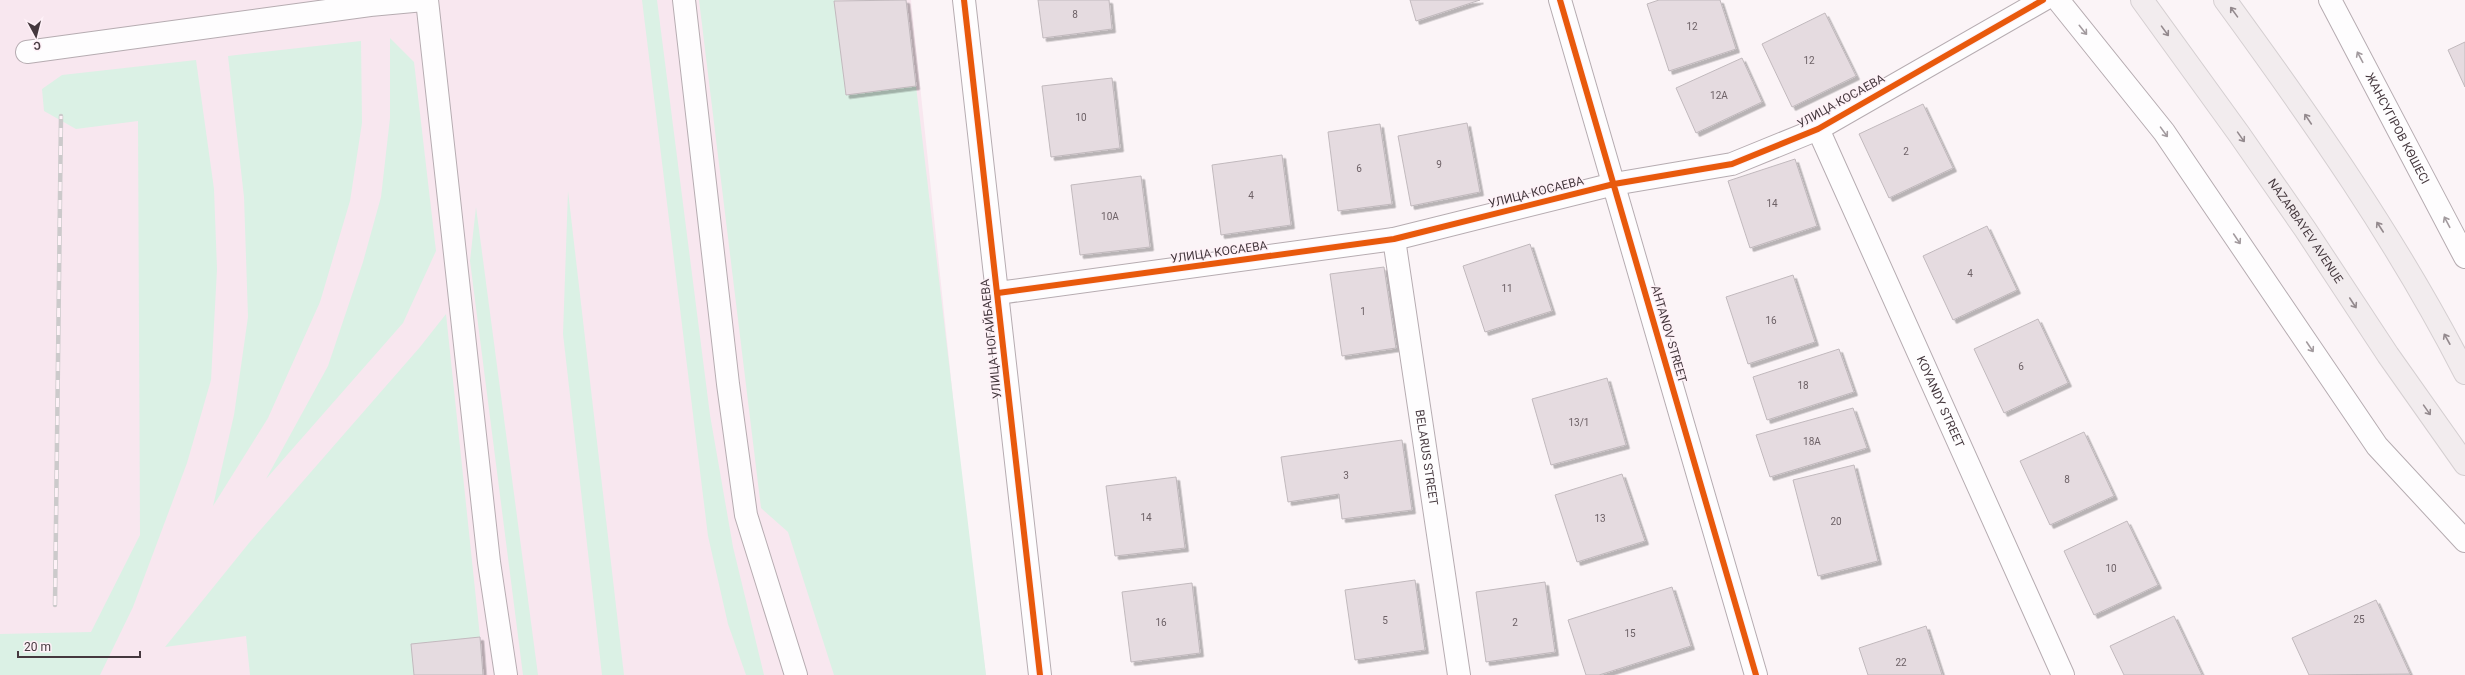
<svg xmlns="http://www.w3.org/2000/svg" width="2465" height="675" font-family="Roboto,sans-serif">
  <style>
    .built { fill: #f8e7ef }
    .green { fill: #dbf1e5 }
    .building { fill: #e5dbe0; stroke: #c1b9bd; filter: url(#shadow) }
    .lines { fill: none; stroke-linecap: round; stroke-linejoin: round }
    .minor-casing { stroke: #b6acb1; stroke-width: 24 }
    .major-casing { stroke: #d5cfd1; stroke-width: 24 }
    .minor { stroke: #fefdfe; stroke-width: 22 }
    .major { stroke: #f2ecee; stroke-width: 22 }
    .rail-casing { stroke: #cccacb; stroke-width: 4.5 }
    .rail { stroke: #fef1f7; stroke-width: 3; stroke-dasharray: 9; stroke-linecap: butt }
    .cycleway-casing { stroke: #fef1f7; stroke-width: 8 }
    .cycleway { stroke: #e8590c; stroke-width: 6 }
    .oneway { stroke: #93898d }
    .oneway2 { stroke: #a29a9e }
    .labels { text-anchor: middle; dominant-baseline: central; stroke-width: 3; stroke-linejoin: round; paint-order: stroke }
    .number-label { font-size: 10px; fill: #6d6166 }
    .street-label { font-size: 12px; fill: #45383e; stroke: #fef1f7 }
  </style>
  <defs>
    <filter id="shadow"><feDropShadow dx="3.5" dy="3.5" stdDeviation="0" flood-color="#0004"/></filter>
  </defs>
  <rect width="100%" height="100%" fill="#fbf4f7"/>
  <path class="built" d="M 0,0 L 911,0 L 963,492 L 986,675 L 0,675 Z"/>
  <path class="green" d="M 642,0 L 657,0 L 710,415 L 733,547 L 764,675 L 746,675 L 728,624 L 708,536 Z
    M 699,0 L 841,0 L 834,1 L 846,95 L 916,86 L 986,675 L 834,675 L 788,532 L 761,508 Z
    M 390,38 L 414,62 L 436,251 L 403,323 L 266,479 L 328,366 L 363,262 L 381,197 L 390,118 Z
    M 361,41 L 362,123 L 350,201 L 320,302 L 268,418 L 213,506 L 234,415 L 248,317 L 244,197 L 228,56 Z
    M 196,60 L 214,189 L 217,269 L 211,380 L 187,463 L 133,607 L 100,675 L 0,675 L 0,634 L 91,632 L 140,535 L 138,121 L 76,129 L 44,111 L 42,89 L 62,75 Z
    M 568,191 L 624,675 L 602,675 L 563,334 Z
    M 476,207 L 538,675 L 523,675 L 470,261 Z
    M 446,314 L 480,637 L 412,644 L 414,675 L 250,675 L 246,636 L 165,647 L 249,543 L 420,347 Z"/>
  <path class="building" d="M 906,0 L 916,86 L 846,95 L 834,1 Z
    M 1038,0 L 1109,0 L 1112,29 L 1043,38 Z
    M 1410,0 L 1480,0 L 1416,21 Z
    M 1659,0 L 1720,0 L 1736,49 L 1669,71 L 1647,4 Z
    M 1825,13 L 1856,76 L 1792,107 L 1762,44 Z
    M 2465,42 L 2465,87 L 2448,50 Z
    M 1742,58 L 1762,102 L 1696,133 L 1676,88 Z
    M 1112,78 L 1120,148 L 1051,157 L 1042,86 Z
    M 1923,104 L 1953,168 L 1889,198 L 1859,134 Z
    M 1467,123 L 1480,192 L 1411,206 L 1398,136 Z
    M 1380,124 L 1392,204 L 1338,211 L 1328,132 Z
    M 1282,155 L 1291,225 L 1221,235 L 1212,165 Z
    M 1795,159 L 1817,226 L 1750,248 L 1728,181 Z
    M 1141,176 L 1150,247 L 1080,255 L 1071,185 Z
    M 1987,226 L 2017,290 L 1953,320 L 1923,256 Z
    M 1530,244 L 1552,311 L 1485,332 L 1463,266 Z
    M 1384,267 L 1396,348 L 1342,356 L 1330,274 Z
    M 1793,275 L 1815,342 L 1748,364 L 1726,297 Z
    M 2038,319 L 2068,383 L 2004,413 L 1974,349 Z
    M 1839,349 L 1854,392 L 1767,420 L 1753,377 Z
    M 1607,378 L 1626,445 L 1551,465 L 1532,399 Z
    M 1853,408 L 1867,448 L 1770,477 L 1756,435 Z
    M 2084,432 L 2114,496 L 2050,525 L 2020,461 Z
    M 1402,440 L 1412,510 L 1342,519 L 1339,494 L 1288,502 L 1281,457 Z
    M 1854,465 L 1878,561 L 1818,576 L 1793,480 Z
    M 1622,474 L 1645,541 L 1577,562 L 1555,495 Z
    M 1176,477 L 1185,548 L 1115,556 L 1106,486 Z
    M 2127,521 L 2158,585 L 2094,615 L 2064,551 Z
    M 1415,580 L 1425,650 L 1355,660 L 1345,590 Z
    M 1545,582 L 1555,652 L 1486,662 L 1476,592 Z
    M 1192,583 L 1200,653 L 1131,662 L 1122,592 Z
    M 1672,587 L 1691,646 L 1599,675 L 1586,675 L 1568,620 Z
    M 2376,600 L 2410,674 L 2309,675 L 2292,638 Z
    M 2174,616 L 2202,675 L 2124,675 L 2110,646 Z
    M 1926,626 L 1942,675 L 1868,675 L 1859,648 Z
    M 480,637 L 483,675 L 414,675 L 411,644 Z"/>
  <g class="lines">
    <g class="minor-casing">
      <g id="minor">
        <path d="M 427,0 L 489,562 L 506,675"/>
        <path d="M 684,0 L 728,384 L 746,515 L 796,675"/>
        <path d="M 964,0 L 1040,675"/>
        <path d="M 1560,0 L 1756,675"/>
        <path d="M 2058,0 L 2164,132 L 2377,446 L 2465,541"/>
        <path id="s1" d="M 2330,0 L 2465,257"/>
        <path d="M 27,52 L 370,5 L 424,0"/>
        <path id="s2" d="M 1818,129 L 2063,675"/>
        <path id="s3" d="M 1394,239 L 1459,675"/>
        <path d="M 998,293 L 1394,239 L 1614,184 L 1732,164 L 1818,129 L 2043,0"/>
      </g>
    </g>
    <g class="major-casing">
      <g id="major">
        <path id="s4" d="M 2142,0 L 2239,134 L 2305,229 L 2388,355 L 2465,464"/>
        <path d="M 2225,0 C 2312,119 2398,242 2465,373"/>
      </g>
    </g>
    <use href="#minor" class="minor"/>
    <use href="#major" class="major"/>
    <g class="rail-casing">
      <path id="rail" d="M 55,605 L 61,116"/>
    </g>
    <use href="#rail" class="rail"/>
    <g class="cycleway-casing">
      <path id="cycleway" d="M 964,0 L 1040,675
        M 1560,0 L 1756,675
        M 998,293 L 1394,239 L 1614,184 L 1732,164 L 1818,129 L 2043,0"/>
    </g>
    <use href="#cycleway" class="cycleway"/>
  </g>
  <defs><path id="oneway-shaft" d="M-6 0H5M1.5-3L5.5 0L1.5 3" fill="none" stroke-width="1.6" stroke-linecap="round" stroke-linejoin="round"/></defs>
  <g class="oneway">
    <use href="#oneway-shaft" transform="translate(2234 12) rotate(-126)"/>
    <use href="#oneway-shaft" transform="translate(2165 31) rotate(54)"/>
    <use href="#oneway-shaft" transform="translate(2308 119) rotate(-124)"/>
    <use href="#oneway-shaft" transform="translate(2241 137) rotate(55)"/>
    <use href="#oneway-shaft" transform="translate(2380 227) rotate(-123)"/>
    <use href="#oneway-shaft" transform="translate(2353 303) rotate(57)"/>
    <use href="#oneway-shaft" transform="translate(2447 339) rotate(-119)"/>
    <use href="#oneway-shaft" transform="translate(2427 410) rotate(55)"/>
  </g>
  <g class="oneway2">
    <use href="#oneway-shaft" transform="translate(2083 30) rotate(51)"/>
    <use href="#oneway-shaft" transform="translate(2360 57) rotate(-118)"/>
    <use href="#oneway-shaft" transform="translate(2164 132) rotate(54)"/>
    <use href="#oneway-shaft" transform="translate(2447 222) rotate(-118)"/>
    <use href="#oneway-shaft" transform="translate(2237 239) rotate(56)"/>
    <use href="#oneway-shaft" transform="translate(2310 347) rotate(56)"/>
  </g>
  <g class="labels">
    <g class="number-label">
      <text x="1075" y="14">8</text>
      <text x="1692" y="26">12</text>
      <text x="1809" y="60">12</text>
      <text x="1719" y="95">12А</text>
      <text x="1081" y="117">10</text>
      <text x="1906" y="151">2</text>
      <text x="1439" y="164">9</text>
      <text x="1359" y="168">6</text>
      <text x="1251" y="195">4</text>
      <text x="1772" y="203">14</text>
      <text x="1110" y="216">10А</text>
      <text x="1970" y="273">4</text>
      <text x="1507" y="288">11</text>
      <text x="1363" y="311">1</text>
      <text x="1771" y="320">16</text>
      <text x="2021" y="366">6</text>
      <text x="1803" y="385">18</text>
      <text x="1579" y="422">13/1</text>
      <text x="1812" y="441">18А</text>
      <text x="1346" y="475">3</text>
      <text x="2067" y="479">8</text>
      <text x="1146" y="517">14</text>
      <text x="1600" y="518">13</text>
      <text x="1836" y="521">20</text>
      <text x="2111" y="568">10</text>
      <text x="2359" y="619">25</text>
      <text x="1385" y="620">5</text>
      <text x="1161" y="622">16</text>
      <text x="1515" y="622">2</text>
      <text x="1630" y="633">15</text>
      <text x="1901" y="662">22</text>
    </g>
    <g class="street-label">
      <text transform="translate(1841 101) rotate(-29)">УЛИЦА КОСАЕВА</text>
      <text stroke="none"><textPath href="#s1" startOffset="145">ЖАНСҮГІРОВ КӨШЕСІ</textPath></text>
      <text transform="translate(1536 192) rotate(-14)">УЛИЦА КОСАЕВА</text>
      <text stroke="none"><textPath href="#s4" startOffset="283">NAZARBAYEV AVENUE</textPath></text>
      <text transform="translate(1219 252) rotate(-8)">УЛИЦА КОСАЕВА</text>
      <text transform="translate(1669 334) rotate(74)">AHTANOV STREET</text>
      <text transform="translate(991 339) rotate(-96)">УЛИЦА НОГАЙБАЕВА</text>
      <text stroke="none"><textPath href="#s2" startOffset="299">KOYANDY STREET</textPath></text>
      <text stroke="none"><textPath href="#s3" startOffset="221">BELARUS STREET</textPath></text>
    </g>
  </g>
  <g transform="translate(36 36) rotate(173)" stroke="#fef1f7" stroke-width="3" paint-order="stroke">
  <path d="M0-3L7 15L0 10L-7 15Z" fill="#45383e"/>
  <text y="-6" font-size="11" font-weight="bold" text-anchor="middle" fill="#45383e">С</text>
  </g>
  <path d="M18 651v6h122v-6" fill="none" stroke="#45383e" stroke-width="2"/>
  <text x="24" y="651" font-size="12" fill="#45383e" stroke="#fef1f7" stroke-width="3" paint-order="stroke">20 m</text>
</svg>
